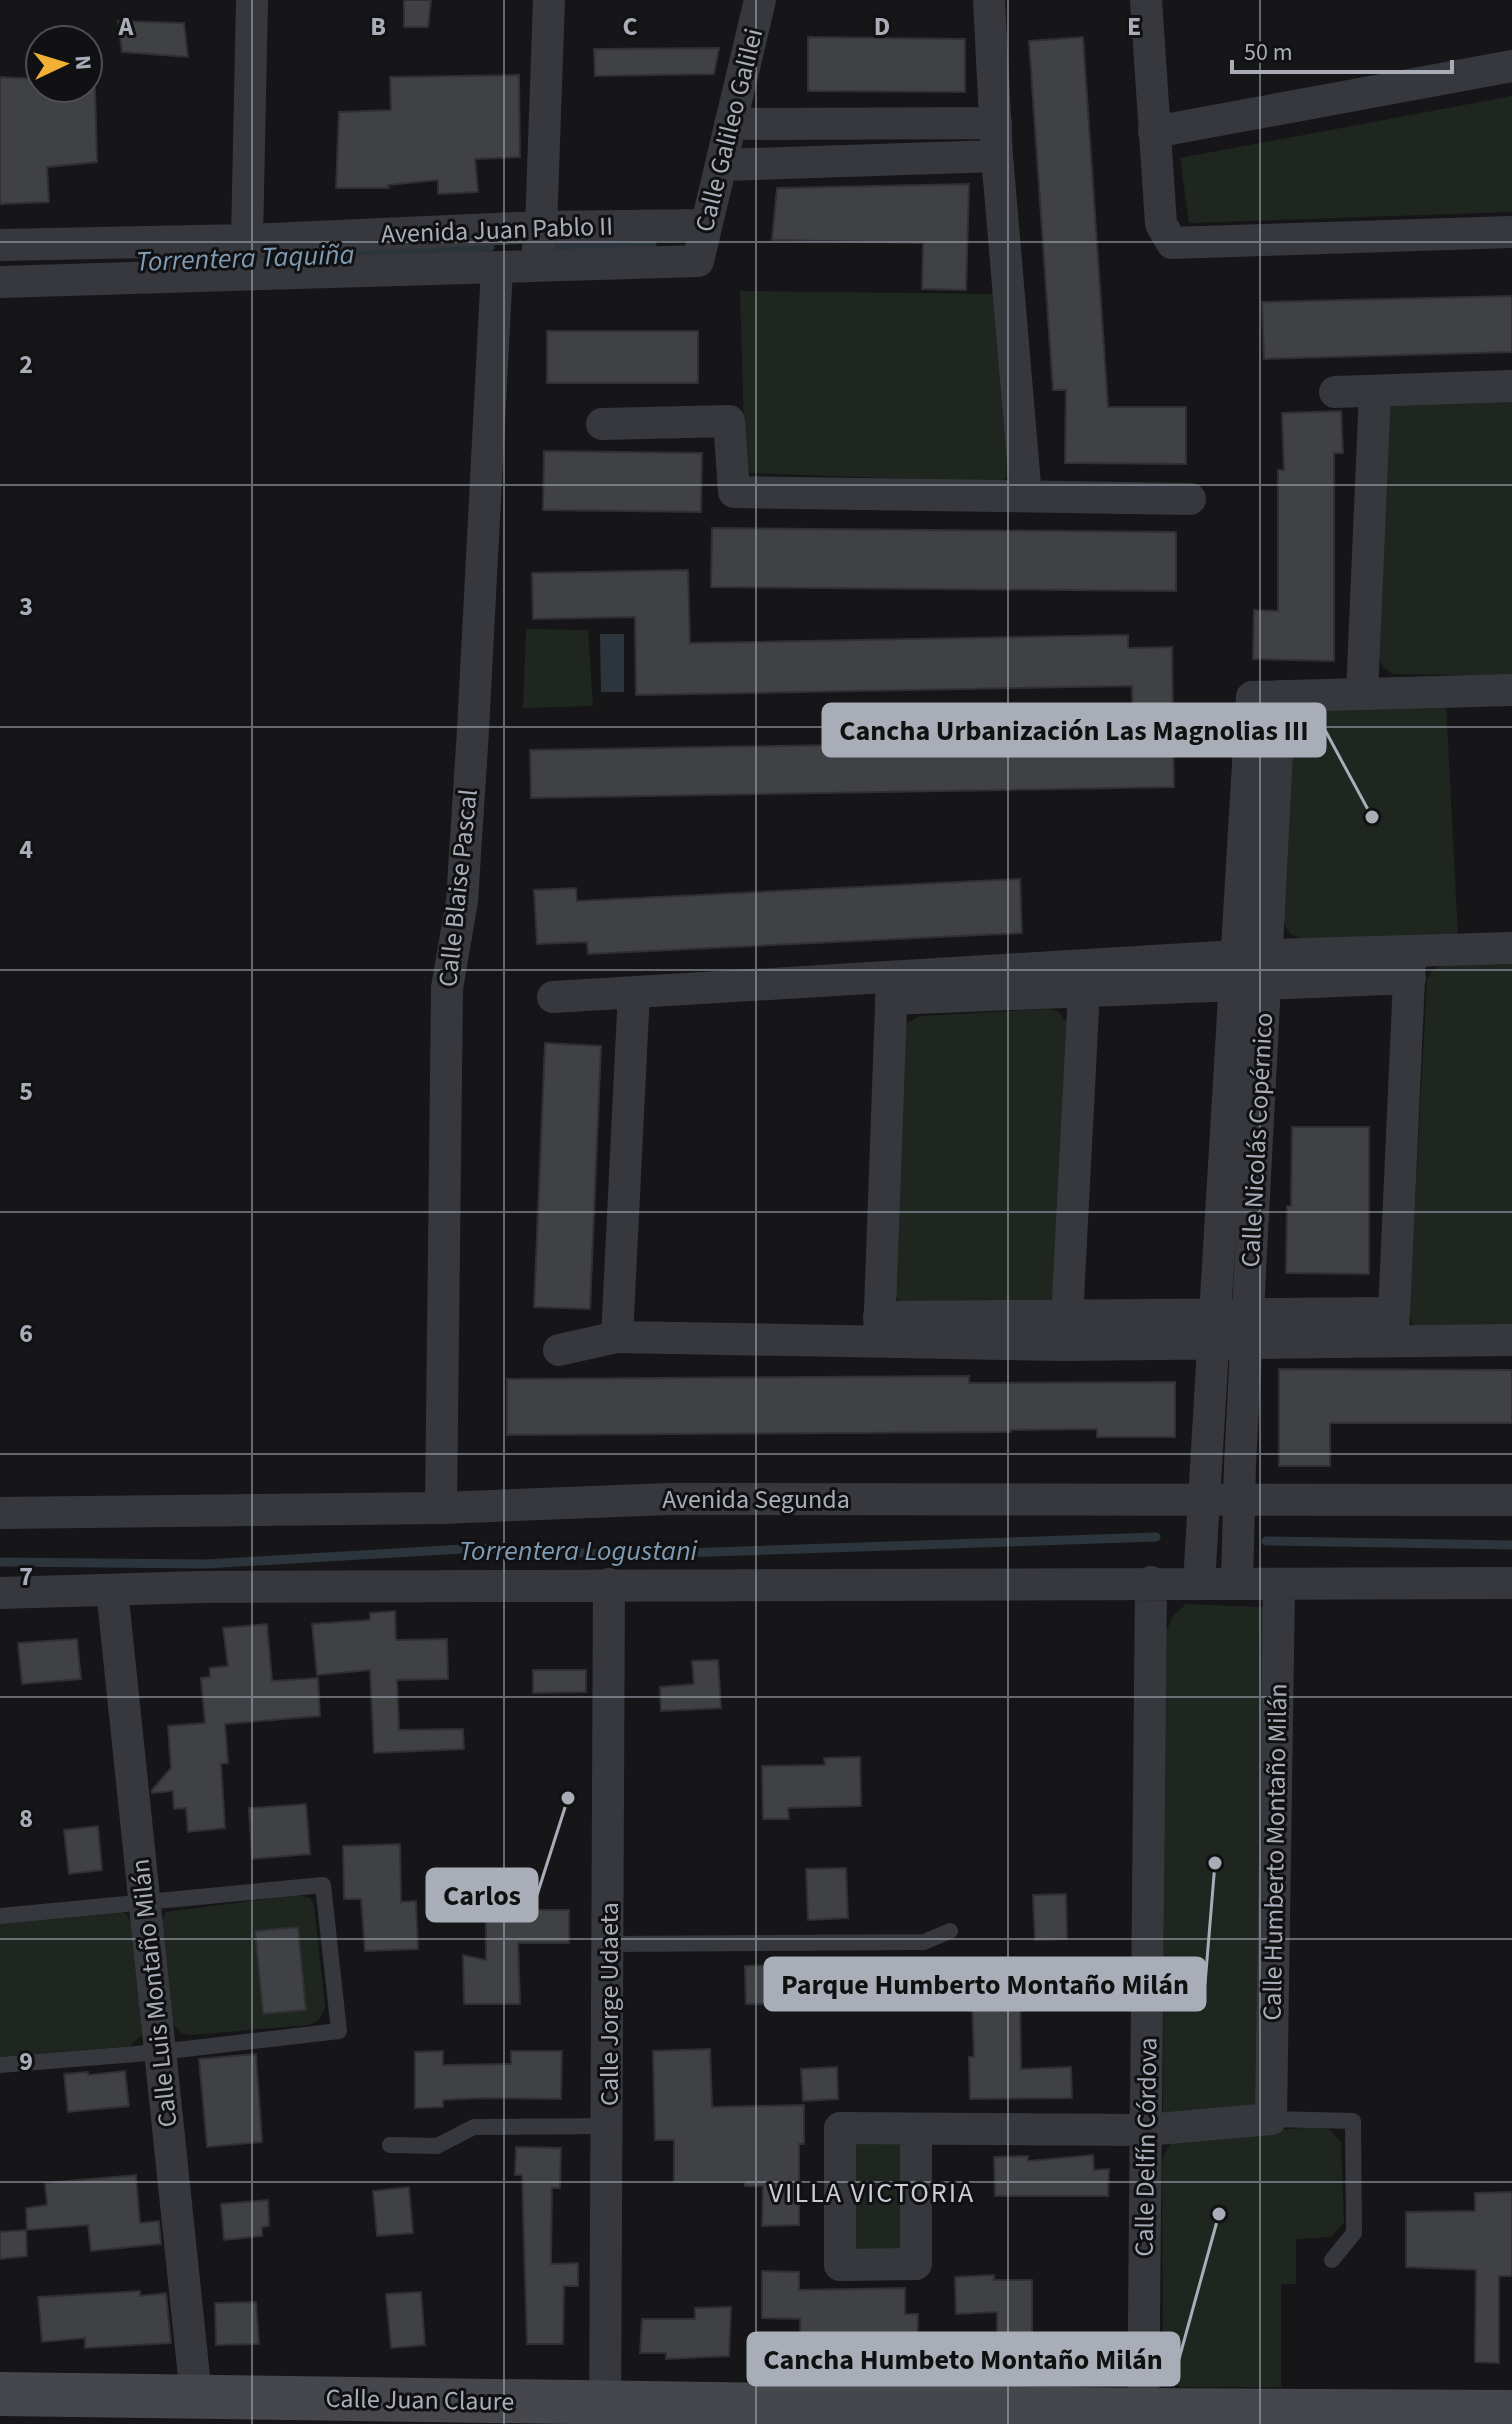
<svg xmlns="http://www.w3.org/2000/svg" width="1512" height="2424" font-family="'Source Sans 3',sans-serif">
  <style>
    .green { fill: #1e261f }
    .water { fill: #2c353c }
    .lines { fill: none; stroke-linecap: round; stroke-linejoin: round }
    .stream { stroke: #2c353c; stroke-width: 9 }
    .building { fill: #404145; stroke: #303034; stroke-width: 2 }
    .lane { stroke: #37383d; stroke-width: 16 }
    .street { stroke: #37383d; stroke-width: 32 }
    .secondary { stroke: #45474d; stroke-width: 44 }
    .grid { fill: none; stroke: #a8adb8; stroke-width: 2; stroke-opacity: 0.55 }
    .labels { text-anchor: middle; dominant-baseline: central; stroke-width: 6; stroke-linejoin: round; paint-order: stroke }
    .street-label { font-size: 26px; fill: #a8adb8; stroke: #111113 }
    .water-label { font-size: 28px; font-style: italic; fill: #7f9bb3; stroke: #111113 }
    .neighbourhood-label { font-size: 28px; letter-spacing: 2px; fill: #c9ccd4; stroke: #111113 }
    .grid-label { font-size: 26px; text-anchor: middle; font-weight: bold; fill: #a8adb8; stroke: #111113; stroke-width: 6; stroke-linejoin: round; paint-order: stroke }
    .leader { fill: none; stroke: #a8adb8; stroke-width: 3 }
    .callout-dot { fill: #a8adb8; stroke: #111113; stroke-width: 3 }
    .callout { fill: #a8adb8; stroke: #a8adb8; stroke-width: 3 }
    .callout-label { font-size: 28px; text-anchor: middle; font-weight: bold; fill: #111 }
  </style>
  <rect width="100%" height="100%" fill="#161618"/>
  <path class="green" d="M 1512,96 L 1512,212 L 1189,223 L 1180,158 Z
    M 740,291 L 998,294 L 1014,465 L 1008,476 L 1001,482 L 750,473 L 745,464 Z
    M 1512,399 L 1512,676 L 1392,674 L 1383,667 L 1378,657 L 1390,406 L 1402,402 Z
    M 526,629 L 588,630 L 593,706 L 523,708 Z
    M 1446,702 L 1458,937 L 1305,941 L 1290,934 L 1282,921 L 1291,721 L 1304,711 Z
    M 1512,964 L 1512,1332 L 1421,1331 L 1412,1323 L 1409,1313 L 1427,980 L 1432,970 L 1442,965 Z
    M 1049,1009 L 1058,1011 L 1069,1025 L 1054,1296 L 1047,1302 L 901,1303 L 896,1296 L 904,1025 L 920,1016 Z
    M 1186,1604 L 1262,1607 L 1269,1620 L 1257,2110 L 1163,2114 L 1165,1634 L 1173,1616 Z
    M 297,1895 L 310,1898 L 314,1905 L 325,2006 C 322,2017 319,2021 308,2025 L 190,2035 L 181,2033 L 169,2020 L 160,1924 L 166,1912 Z
    M 119,1911 L 126,1914 L 131,1922 L 143,2027 L 142,2035 L 130,2046 L 0,2057 L 0,1921 Z
    M 1320,2127 L 1330,2130 L 1341,2142 L 1344,2223 L 1331,2237 L 1296,2239 L 1296,2284 L 1281,2284 L 1281,2387 L 1181,2387 L 1173,2383 L 1163,2367 L 1162,2170 C 1163,2155 1166,2144 1180,2136 Z
    M 893,2138 L 903,2147 L 900,2250 L 894,2253 L 851,2249 L 851,2140 Z"/>
  <path class="water" d="M 600,634 L 624,634 L 624,692 L 601,692 Z"/>
  <g class="lines">
    <path class="stream" d="M 549,247 L 652,244
      M 166,261 L 490,247
      M 1266,1541 L 1512,1545
      M 0,1562 L 206,1564 L 480,1548 L 625,1555 L 1156,1537"/>
  </g>
  <path class="building" d="M 404,0 L 431,0 L 428,27 L 404,27 Z
    M 118,21 L 184,23 L 188,57 L 122,52 Z
    M 808,37 L 965,39 L 965,92 L 808,91 Z
    M 1083,37 L 1108,407 L 1186,407 L 1186,464 L 1065,463 L 1066,390 L 1053,390 L 1029,41 Z
    M 719,48 L 714,74 L 595,76 L 594,49 Z
    M 519,75 L 520,157 L 475,159 L 478,192 L 438,194 L 438,180 L 388,185 L 389,188 L 336,188 L 339,112 L 391,110 L 390,77 Z
    M 0,77 L 40,79 L 40,88 L 95,88 L 97,162 L 47,167 L 49,202 L 0,204 Z
    M 969,184 L 966,290 L 922,289 L 923,243 L 772,240 L 777,188 Z
    M 1512,296 L 1512,352 L 1264,359 L 1262,302 Z
    M 547,331 L 698,331 L 698,383 L 547,383 Z
    M 1341,411 L 1343,453 L 1334,453 L 1334,661 L 1253,659 L 1254,610 L 1278,611 L 1278,470 L 1284,470 L 1282,413 Z
    M 544,451 L 702,453 L 701,512 L 543,510 Z
    M 712,528 L 1176,532 L 1176,591 L 711,587 Z
    M 688,570 L 690,643 L 1128,635 L 1128,648 L 1172,647 L 1174,787 L 531,798 L 530,750 L 1133,740 L 1132,686 L 636,695 L 635,617 L 533,619 L 532,573 Z
    M 1020,879 L 1022,933 L 588,954 L 587,942 L 537,944 L 534,890 L 576,888 L 577,901 Z
    M 545,1043 L 601,1046 L 590,1309 L 534,1307 Z
    M 1292,1127 L 1369,1127 L 1369,1274 L 1286,1273 L 1287,1206 L 1291,1206 Z
    M 1279,1369 L 1512,1370 L 1512,1423 L 1330,1423 L 1330,1466 L 1279,1466 Z
    M 969,1376 L 969,1383 L 1175,1382 L 1175,1437 L 1097,1437 L 1097,1429 L 1011,1430 L 1011,1432 L 507,1435 L 507,1379 Z
    M 395,1611 L 396,1640 L 447,1639 L 448,1679 L 397,1680 L 399,1730 L 463,1729 L 464,1749 L 374,1753 L 370,1670 L 317,1675 L 312,1624 L 370,1620 L 370,1613 Z
    M 267,1624 L 272,1681 L 318,1678 L 320,1716 L 225,1724 L 228,1763 L 221,1764 L 225,1828 L 188,1832 L 186,1808 L 174,1809 L 173,1791 L 152,1793 L 152,1790 L 171,1768 L 168,1726 L 205,1723 L 201,1678 L 210,1677 L 210,1668 L 228,1666 L 223,1628 Z
    M 77,1639 L 81,1679 L 22,1684 L 18,1643 Z
    M 718,1660 L 721,1708 L 661,1711 L 660,1687 L 694,1684 L 692,1661 Z
    M 533,1670 L 586,1670 L 586,1692 L 533,1693 Z
    M 860,1757 L 861,1806 L 788,1808 L 789,1819 L 763,1819 L 762,1766 L 825,1765 L 824,1758 Z
    M 306,1804 L 310,1854 L 252,1859 L 249,1808 Z
    M 98,1826 L 102,1870 L 69,1874 L 64,1830 Z
    M 400,1844 L 401,1902 L 416,1901 L 418,1949 L 365,1951 L 361,1899 L 344,1899 L 343,1846 Z
    M 846,1868 L 848,1918 L 808,1920 L 806,1869 Z
    M 1066,1894 L 1067,1939 L 1035,1940 L 1033,1895 Z
    M 486,1910 L 569,1910 L 569,1943 L 518,1943 L 520,2004 L 464,2004 L 463,1955 L 486,1960 Z
    M 298,1927 L 306,2010 L 263,2014 L 255,1931 Z
    M 771,1965 L 772,2004 L 746,2004 L 745,1966 Z
    M 1020,1999 L 1021,2069 L 1071,2067 L 1072,2098 L 970,2099 L 969,2057 L 974,2057 L 972,2001 Z
    M 710,2049 L 712,2107 L 804,2105 L 804,2144 L 799,2144 L 799,2225 L 762,2226 L 763,2186 L 745,2186 L 744,2182 L 674,2182 L 674,2140 L 655,2140 L 653,2051 Z
    M 443,2051 L 443,2065 L 511,2064 L 511,2051 L 562,2051 L 561,2099 L 480,2098 L 443,2100 L 443,2107 L 415,2108 L 415,2052 Z
    M 256,2054 L 262,2142 L 207,2147 L 199,2059 Z
    M 837,2067 L 838,2099 L 803,2101 L 801,2069 Z
    M 125,2071 L 129,2106 L 68,2112 L 64,2074 L 88,2072 L 88,2075 Z
    M 516,2147 L 561,2148 L 560,2188 L 552,2188 L 551,2264 L 578,2263 L 578,2286 L 564,2286 L 563,2344 L 527,2344 L 522,2175 L 515,2175 Z
    M 1093,2155 L 1094,2170 L 1109,2169 L 1108,2196 L 995,2196 L 994,2157 L 1028,2156 L 1028,2161 Z
    M 136,2175 L 140,2223 L 159,2221 L 161,2244 L 91,2251 L 88,2225 L 27,2230 L 26,2208 L 47,2205 L 45,2183 Z
    M 409,2187 L 413,2233 L 377,2236 L 373,2191 Z
    M 1512,2192 L 1512,2276 L 1499,2276 L 1499,2363 L 1475,2362 L 1476,2270 L 1406,2267 L 1406,2212 L 1475,2211 L 1475,2193 Z
    M 268,2200 L 269,2226 L 262,2227 L 262,2236 L 224,2240 L 221,2204 Z
    M 26,2230 L 27,2256 L 0,2259 L 0,2232 Z
    M 762,2271 L 799,2272 L 799,2290 L 905,2288 L 905,2314 L 918,2314 L 917,2355 L 801,2356 L 800,2319 L 762,2318 Z
    M 994,2275 L 994,2280 L 1032,2280 L 1032,2336 L 997,2337 L 997,2312 L 956,2314 L 955,2277 Z
    M 140,2291 L 140,2296 L 166,2293 L 171,2343 L 85,2348 L 85,2338 L 42,2342 L 38,2297 Z
    M 421,2292 L 425,2345 L 391,2348 L 386,2294 Z
    M 256,2302 L 259,2344 L 216,2345 L 215,2303 Z
    M 731,2307 L 729,2356 L 666,2359 L 666,2353 L 640,2353 L 642,2319 L 695,2319 L 695,2308 Z"/>
  <g class="lines">
    <path class="lane" d="M 0,1916 L 323,1885 L 339,2031 L 160,2052 L 0,2065
      M 609,1944 L 924,1942 L 950,1931
      M 1271,2119 L 1353,2121 L 1354,2233 L 1332,2260
      M 390,2145 L 437,2146 L 474,2127 L 609,2126"/>
    <path class="street" d="M 989,0 L 997,156 L 1026,496
      M 1146,0 L 1161,224 L 1172,243 L 1512,232
      M 730,124 L 996,123
      M 1154,132 L 1512,66
      M 722,165 L 997,156
      M 247,240 L 252,0
      M 0,245 L 247,240 L 541,227 L 705,225
      M 538,248 L 541,227 L 549,0
      M 0,282 L 698,261 L 760,0
      M 1335,392 L 1512,386
      M 602,424 L 729,421 L 734,492 L 1190,499
      M 1362,694 L 1375,391
      M 553,997 L 1236,956 L 1512,948
      M 891,999 L 1410,978
      M 879,1317 L 1394,1313
      M 1393,1335 L 1410,957
      M 879,1336 L 892,979
      M 617,1337 L 634,992
      M 1066,1337 L 1085,972
      M 559,1350 L 617,1337 L 1065,1345 L 1512,1340
      M 441,1508 L 447,988 L 462,901 L 473,730 L 497,268
      M 0,1513 L 441,1508 L 668,1499 L 1512,1500
      M 1199,1583 L 1252,697 L 1512,690
      M 1237,1584 L 1240,1464 L 1280,696
      M 112,1590 L 196,2396
      M 0,1593 L 200,1587 L 1512,1583
      M 916,2129 L 916,2264 L 840,2265 L 840,2128 L 1146,2130 L 1271,2119 L 1279,1585
      M 605,2424 L 609,1584
      M 1143,2424 L 1151,1582"/>
    <path class="secondary" d="M 0,2394 L 1143,2410 L 1512,2412"/>
  </g>
  <path class="grid" d="M 252,0 L 252,2424M 504,0 L 504,2424M 756,0 L 756,2424M 1008,0 L 1008,2424M 1260,0 L 1260,2424M 0,242 L 1512,242M 0,485 L 1512,485M 0,727 L 1512,727M 0,970 L 1512,970M 0,1212 L 1512,1212M 0,1454 L 1512,1454M 0,1697 L 1512,1697M 0,1939 L 1512,1939M 0,2182 L 1512,2182"/>
  <g class="labels">
    <g class="street-label">
      <text transform="translate(729 130) rotate(-76)">Calle Galileo Galilei</text>
      <text transform="translate(497 230) rotate(-2)">Avenida Juan Pablo II</text>
      <text transform="translate(458 888) rotate(-84)">Calle Blaise Pascal</text>
      <text transform="translate(1257 1140) rotate(-87)">Calle Nicolás Copérnico</text>
      <text x="756" y="1499">Avenida Segunda</text>
      <text transform="translate(1275 1852) rotate(-89)">Calle Humberto Montaño Milán</text>
      <text transform="translate(154 1993) rotate(-96)">Calle Luis Montaño Milán</text>
      <text transform="translate(609 2004) rotate(-90)">Calle Jorge Udaeta</text>
      <text transform="translate(1146 2147) rotate(-89)">Calle Delfín Córdova</text>
      <text transform="translate(420 2400) rotate(1)">Calle Juan Claure</text>
    </g>
    <g class="water-label">
      <text transform="translate(245 258) rotate(-2)">Torrentera Taquiña</text>
      <text x="578" y="1551">Torrentera Logustani</text>
    </g>
    <g class="neighbourhood-label">
      <text x="872" y="2193">VILLA VICTORIA</text>
    </g>
  </g>
  <g class="grid-label">
    <text x="126" y="35">A</text>
    <text x="378" y="35">B</text>
    <text x="630" y="35">C</text>
    <text x="882" y="35">D</text>
    <text x="1134" y="35">E</text>
    <text x="26" y="373">2</text>
    <text x="26" y="615">3</text>
    <text x="26" y="858">4</text>
    <text x="26" y="1100">5</text>
    <text x="26" y="1342">6</text>
    <text x="26" y="1585">7</text>
    <text x="26" y="1827">8</text>
    <text x="26" y="2070">9</text>
  </g>
  <path class="leader" d="M1372 817L1325 730M568 1798L537 1895M1215 1863L1205 1984M1219 2214L1179 2359"/>
  <g class="callout-dot">
    <circle cx="1372" cy="817" r="8"/>
    <circle cx="568" cy="1798" r="8"/>
    <circle cx="1215" cy="1863" r="8"/>
    <circle cx="1219" cy="2214" r="8"/>
  </g>
  <g class="callout">
    <rect x="823" y="704" width="502" height="52" rx="8"/>
    <rect x="427" y="1869" width="110" height="52" rx="8"/>
    <rect x="765" y="1958" width="440" height="52" rx="8"/>
    <rect x="748" y="2333" width="431" height="52" rx="8"/>
  </g>
  <g class="callout-label">
    <text x="1074" y="740">Cancha Urbanización Las Magnolias III</text>
    <text x="482" y="1905">Carlos</text>
    <text x="985" y="1994">Parque Humberto Montaño Milán</text>
    <text x="963" y="2369">Cancha Humbeto Montaño Milán</text>
  </g>
  <g transform="translate(64 64) rotate(86)"><circle r="38" fill="#111113" stroke="#4d4f55" stroke-width="2"/>
  <path d="M0-6L14 30L0 20L-14 30Z" fill="#f2b134"/>
  <text y="-12" font-size="22" font-weight="bold" text-anchor="middle" fill="#a8adb8">N</text>
  </g>
  <path d="M1232 60v12h220v-12" fill="none" stroke="#a8adb8" stroke-width="4"/>
  <text x="1244" y="60" font-size="24" fill="#a8adb8" stroke="#111113" stroke-width="6" paint-order="stroke">50 m</text>
</svg>
